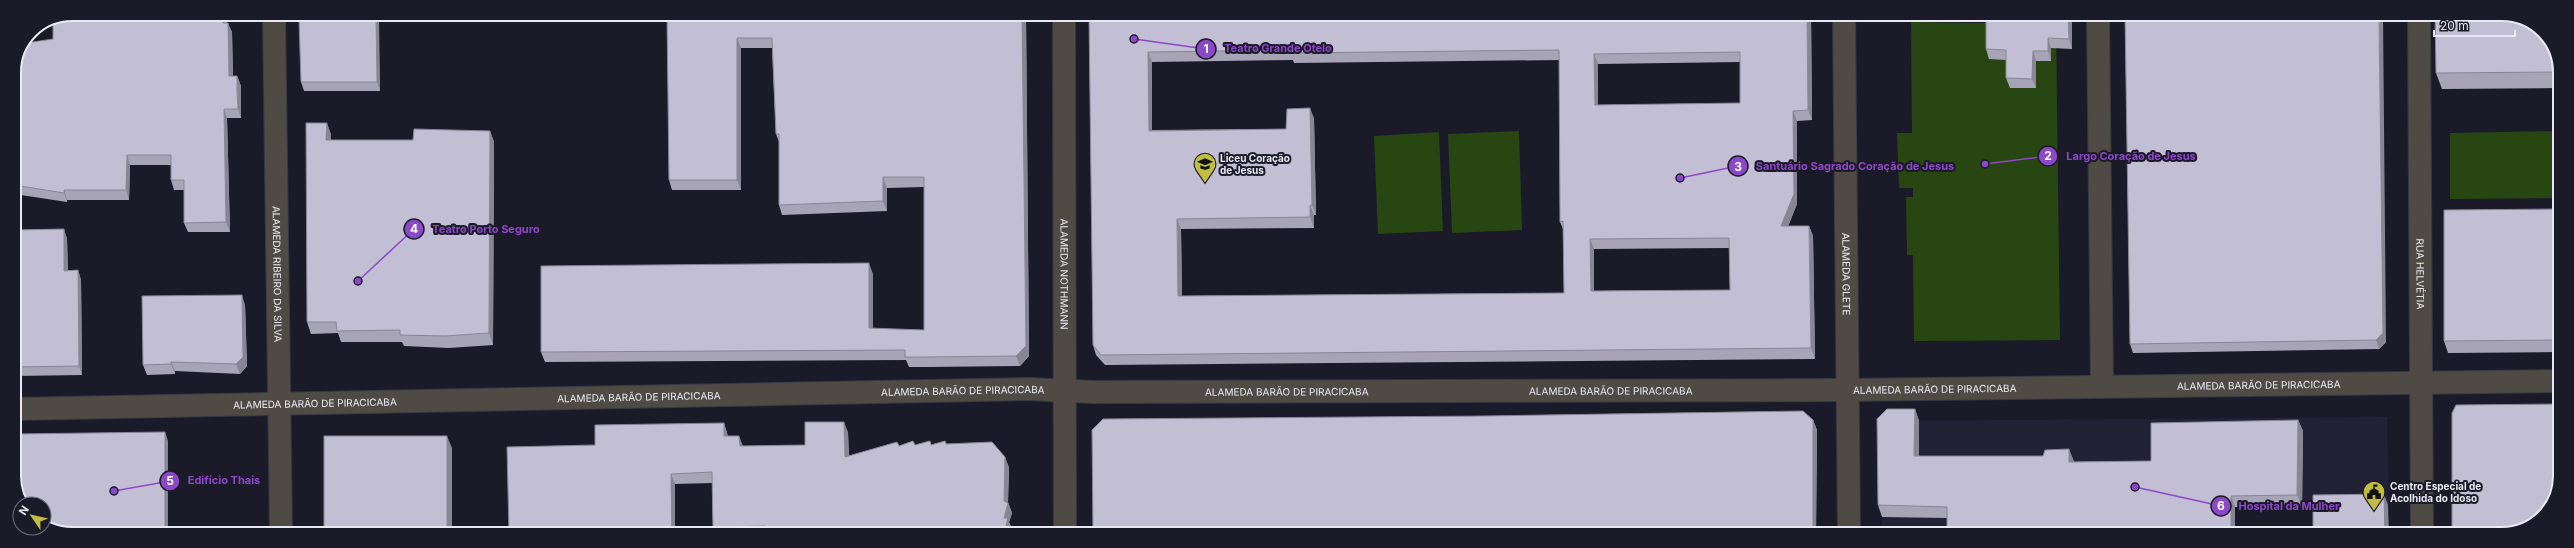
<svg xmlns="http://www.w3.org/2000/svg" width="2574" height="548" font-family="Inter,sans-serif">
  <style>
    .built { fill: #222136 }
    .green { fill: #274611 }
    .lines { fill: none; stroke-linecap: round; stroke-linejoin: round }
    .minor-casing { stroke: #383745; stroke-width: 24 }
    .minor { stroke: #4f4a43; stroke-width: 22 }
    .wall { fill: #a7a4b6; fill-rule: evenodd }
    .shaded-wall { fill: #888694 }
    .building { fill: #c2bfd4; stroke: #888694; fill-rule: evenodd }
    .labels { text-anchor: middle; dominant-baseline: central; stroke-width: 4; stroke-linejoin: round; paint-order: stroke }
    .poi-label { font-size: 10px; font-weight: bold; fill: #e9e9f3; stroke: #1b1a29; text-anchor: start }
    .street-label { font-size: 10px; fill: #e9e9f3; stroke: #1b1a29 }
    .rim { fill: none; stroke: #e9e9f3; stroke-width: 2 }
    .leader { fill: none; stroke: #8c48c7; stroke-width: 1.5 }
    .callout-dot { fill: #8c48c7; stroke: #1b1a29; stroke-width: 1.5 }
    .mark-label { font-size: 12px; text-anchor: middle; font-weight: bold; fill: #fff }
    .callout-label { font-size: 11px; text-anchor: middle; font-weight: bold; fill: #8c48c7; stroke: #1b1a29; stroke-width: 4; stroke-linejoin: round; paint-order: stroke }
  </style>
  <rect width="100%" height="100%" fill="#1b1a29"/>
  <path class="built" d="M 2387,417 L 2389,505 L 2235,507 L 2235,534 L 1882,534 L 1882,469 L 1891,421 Z"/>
  <path class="green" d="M 1911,22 L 2056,24 L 2060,340 L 1914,341 L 1913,255 L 1907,255 L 1906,197 L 1913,197 L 1913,188 L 1899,188 L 1897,133 L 1912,133 Z
    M 1519,131 L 1522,230 L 1452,233 L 1448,134 Z
    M 2560,131 L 2560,198 L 2450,199 L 2450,133 Z
    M 1439,132 L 1443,231 L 1378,234 L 1374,136 Z"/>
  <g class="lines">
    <g class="minor-casing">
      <g id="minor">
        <path id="s1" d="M 274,14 L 281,533"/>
        <path id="s2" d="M 1064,14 L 1065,533"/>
        <path id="s3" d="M 1844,15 L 1849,534"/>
        <path d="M 2098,15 L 2102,386"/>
        <path id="s4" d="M 2419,15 L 2422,534"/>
        <path id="s5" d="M 14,409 L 1029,389 L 1093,392 L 1847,390 L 2559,381"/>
      </g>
    </g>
    <use href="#minor" class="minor"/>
  </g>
  <path class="wall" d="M 302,14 L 378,14 L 380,91 L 304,91 L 301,82 Z
    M 667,14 L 1026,14 L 1029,356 L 1020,366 L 928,367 L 909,367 L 906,360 L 545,362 L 541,352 L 873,274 L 873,329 L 924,330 L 924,187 L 887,188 L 887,211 L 782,215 L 779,205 L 779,142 L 776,134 L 772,48 L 741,48 L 741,190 L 672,190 L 669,180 Z
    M 1089,14 L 1811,15 L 1812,120 L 1797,121 L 1797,204 L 1788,226 L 1809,226 L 1813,236 L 1815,359 L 1105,365 L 1096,355 L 1093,345 ZM 1293,60 L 1294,63 L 1559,60 L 1560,222 L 1563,229 L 1564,293 L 1182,296 L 1181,229 L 1314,228 L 1314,215 L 1316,215 L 1314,118 L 1286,129 L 1152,130 L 1152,62 ZM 1740,62 L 1740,103 L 1598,105 L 1598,64 ZM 1729,248 L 1730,290 L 1594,291 L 1594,249 Z
    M 2072,15 L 2072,49 L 2051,48 L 2051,61 L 2036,61 L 2036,88 L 2010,88 L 2006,78 L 2006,60 L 1989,59 L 1986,49 Z
    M 2125,15 L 2386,342 L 2379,349 L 2133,353 L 2130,344 Z
    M 227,17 L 227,23 L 232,32 L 233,76 L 237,76 L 241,86 L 241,118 L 227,118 L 230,232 L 188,232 L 184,223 L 184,190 L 174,190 L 171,180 L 171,165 L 130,165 L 129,200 L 67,200 L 67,202 L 14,194 L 14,71 Z
    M 2560,68 L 2560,88 L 2442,89 L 2436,73 Z
    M 490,131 L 494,142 L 493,345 L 449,348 L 404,346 L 402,342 L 341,342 L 338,333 L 311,334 L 307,322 L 331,134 L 331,140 L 413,140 Z
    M 2560,209 L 2559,352 L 2448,353 L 2444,341 Z
    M 14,216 L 15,230 L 64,229 L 67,239 L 68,270 L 78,270 L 81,280 L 82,375 L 14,376 Z
    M 245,305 L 247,366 L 240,374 L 175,371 L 175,374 L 147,375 L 143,365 Z
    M 1915,409 L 1919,421 L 1919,456 L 2074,461 L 2073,462 L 2151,461 L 2298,420 L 2303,431 L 2302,506 L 2235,507 L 2235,534 L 1947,534 L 1947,518 L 1882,517 L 1878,505 Z
    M 1813,420 L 1817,430 L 1816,534 L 1093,533 Z
    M 724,423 L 727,433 L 728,436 L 743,446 L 805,445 L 848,432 L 849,456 L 899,446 L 915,445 L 930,441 L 931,445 L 945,441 L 947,444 L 1009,467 L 1008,502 L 1012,513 L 1009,522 L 1012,529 L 1010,533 L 715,533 L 713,527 L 712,483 L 675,484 L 595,445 Z
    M 2540,520 L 2503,534 L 2453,534 L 2452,531 Z"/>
  <path class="shaded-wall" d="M 223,14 L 226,14 L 227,17 L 227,32 L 223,23 Z
    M 376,14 L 378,14 L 379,15 L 380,91 L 377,82 Z
    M 1022,14 L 1026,14 L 1029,356 L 1020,366 L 1016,356 Z
    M 1807,15 L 1811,15 L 1812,120 L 1808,110 Z
    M 2068,15 L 2072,15 L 2072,49 L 2069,39 Z
    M 2379,15 L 2383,15 L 2386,342 L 2379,349 L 2376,340 Z
    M 228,23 L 232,32 L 233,86 L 229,76 Z
    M 737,38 L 741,48 L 741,190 L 737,180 Z
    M 2048,38 L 2051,48 L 2051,61 L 2048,51 Z
    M 2033,51 L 2036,61 L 2036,88 L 2032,79 Z
    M 1148,52 L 1152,62 L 1152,141 L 1149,131 Z
    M 1594,54 L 1598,64 L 1598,115 L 1595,105 Z
    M 237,76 L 241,86 L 241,118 L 238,109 Z
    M 1310,108 L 1314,118 L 1316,215 L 1312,205 Z
    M 224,109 L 227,118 L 230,232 L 226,222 Z
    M 1793,111 L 1797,121 L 1797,204 L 1784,237 L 1781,226 Z
    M 327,123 L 331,134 L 330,151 L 326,140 Z
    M 490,131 L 494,142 L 493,345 L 489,333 Z
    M 127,155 L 130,165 L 129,200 L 126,190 Z
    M 883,177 L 887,188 L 887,211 L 883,201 Z
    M 64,190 L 67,200 L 67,202 L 64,193 Z
    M 1310,205 L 1314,215 L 1314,228 L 1310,217 Z
    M 1177,219 L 1181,229 L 1182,306 L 1178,296 Z
    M 1809,226 L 1813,236 L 1815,359 L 1811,348 Z
    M 64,229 L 67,239 L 68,280 L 64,271 Z
    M 1590,239 L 1594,249 L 1594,301 L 1591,291 Z
    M 869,263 L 873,274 L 873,339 L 869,328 Z
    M 78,270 L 81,280 L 82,375 L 79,366 Z
    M 242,295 L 245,305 L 247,366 L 240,374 L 236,364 Z
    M 171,362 L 175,371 L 175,374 L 171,364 Z
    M 1915,409 L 1919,421 L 1919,468 L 1914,456 Z
    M 1813,420 L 1817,430 L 1816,534 L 1815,534 L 1813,527 Z
    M 2298,420 L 2303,431 L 2302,506 L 2297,495 Z
    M 844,422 L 848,432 L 849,467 L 845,457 Z
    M 724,423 L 727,433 L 728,447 L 724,436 Z
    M 165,432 L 168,441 L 168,533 L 165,533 Z
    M 447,436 L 452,448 L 452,533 L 447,533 Z
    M 739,436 L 743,446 L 740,446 Z
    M 2069,449 L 2074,461 L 2073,474 L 2069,462 Z
    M 1005,457 L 1009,467 L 1008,503 L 1012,513 L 1009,522 L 1012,529 L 1010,533 L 1004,533 Z
    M 671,474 L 675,484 L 675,533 L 672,533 Z
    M 2384,494 L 2388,505 L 2389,534 L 2385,534 Z
    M 2231,496 L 2235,507 L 2235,534 L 2231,534 Z
    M 2551,502 L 2540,520 L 2518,528 Z
    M 1796,527 L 1799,534 L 1796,534 Z"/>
  <path class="building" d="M 72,14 L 223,14 L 223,23 L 228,23 L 229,76 L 237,76 L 237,92 L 238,109 L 224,109 L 226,222 L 184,223 L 184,180 L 171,180 L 171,155 L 127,155 L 126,190 L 64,190 L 64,193 L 14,185 L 14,71 L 26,43 L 53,39 L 53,22 Z
    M 302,14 L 376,14 L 377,82 L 301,82 L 299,20 Z
    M 667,14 L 1022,14 L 1026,346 L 1016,356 L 924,357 L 905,357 L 905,350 L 541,352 L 541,266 L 869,263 L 869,328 L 924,330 L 924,177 L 883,177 L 883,201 L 779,205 L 779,134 L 776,134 L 772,38 L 737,38 L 737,180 L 669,180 Z
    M 1089,14 L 1807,15 L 1808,110 L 1793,111 L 1794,194 L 1781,226 L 1809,226 L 1811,348 L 1101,355 L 1093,345 ZM 1290,50 L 1290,53 L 1559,50 L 1560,222 L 1563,221 L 1564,293 L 1178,296 L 1177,219 L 1310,217 L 1310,205 L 1312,205 L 1310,108 L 1287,109 L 1286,129 L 1149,131 L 1148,52 ZM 1740,52 L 1740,103 L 1595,105 L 1594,54 ZM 1729,238 L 1730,290 L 1591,291 L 1590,239 Z
    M 1986,15 L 2068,15 L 2069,39 L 2048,38 L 2048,51 L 2033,51 L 2032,79 L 2006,78 L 2006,50 L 1986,49 Z
    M 2125,15 L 2379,15 L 2383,333 L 2376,340 L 2130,344 Z
    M 2435,15 L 2513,15 L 2546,33 L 2560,68 L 2560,72 L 2436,73 Z
    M 306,123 L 327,123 L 326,140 L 413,140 L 414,129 L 490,131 L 489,333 L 445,336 L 400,335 L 400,330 L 337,331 L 336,322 L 307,322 Z
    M 2560,209 L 2559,340 L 2444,341 L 2444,210 Z
    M 64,229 L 64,271 L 78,270 L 79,366 L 14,367 L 14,230 Z
    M 242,295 L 243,357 L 236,364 L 171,362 L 171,364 L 143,365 L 142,296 Z
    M 2559,404 L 2559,487 L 2551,502 L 2518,528 L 2512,531 L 2452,531 L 2452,413 L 2456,405 Z
    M 1887,409 L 1915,409 L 1914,456 L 2043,456 L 2045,450 L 2069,449 L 2069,462 L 2151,461 L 2151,423 L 2298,420 L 2297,495 L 2231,496 L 2231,534 L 1947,534 L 1947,507 L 1878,505 L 1877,419 Z
    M 1803,411 L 1813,420 L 1813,527 L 1796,527 L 1796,534 L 1093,533 L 1092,430 L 1103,419 L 1484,416 Z
    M 805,422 L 844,422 L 845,457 L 897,442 L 899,446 L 913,441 L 915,445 L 930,441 L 931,445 L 945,441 L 946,444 L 992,442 L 1005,457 L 1004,501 L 1008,503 L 1004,518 L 1008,518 L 1004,533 L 766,533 L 765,526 L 713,527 L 712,472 L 671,474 L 672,533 L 509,533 L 507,447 L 595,445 L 595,425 L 724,423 L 724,436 L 739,436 L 740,446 L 805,445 Z
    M 165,432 L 165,533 L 61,533 L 44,523 L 44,504 L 24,504 L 14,484 L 14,434 Z
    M 324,436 L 447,436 L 447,533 L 324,533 Z
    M 2384,494 L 2385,534 L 2313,534 L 2313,495 Z"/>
  <defs>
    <g id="school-pin" transform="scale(1.15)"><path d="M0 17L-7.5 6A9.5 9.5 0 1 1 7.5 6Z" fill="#c0be40" stroke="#1b1a29"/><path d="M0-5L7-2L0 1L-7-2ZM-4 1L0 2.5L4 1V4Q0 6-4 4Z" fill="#111"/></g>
    <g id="civic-pin" transform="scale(1.15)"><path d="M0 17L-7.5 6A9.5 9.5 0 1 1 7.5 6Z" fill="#c0be40" stroke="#1b1a29"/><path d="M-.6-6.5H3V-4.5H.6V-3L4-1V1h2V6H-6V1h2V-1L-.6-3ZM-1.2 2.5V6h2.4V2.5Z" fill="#111"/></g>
  </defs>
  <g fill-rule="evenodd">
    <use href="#school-pin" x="1205" y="164"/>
    <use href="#civic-pin" x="2374" y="492"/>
  </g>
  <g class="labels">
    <g class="poi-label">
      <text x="1220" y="158">Liceu Coração<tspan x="1220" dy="12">de Jesus</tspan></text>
      <text x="2390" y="486">Centro Especial de<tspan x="2390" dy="12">Acolhida do Idoso</tspan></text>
    </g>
    <g class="street-label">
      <text stroke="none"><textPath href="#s1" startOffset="260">ALAMEDA RIBEIRO DA SILVA</textPath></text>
      <text stroke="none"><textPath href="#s2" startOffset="260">ALAMEDA NOTHMANN</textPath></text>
      <text stroke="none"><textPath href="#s3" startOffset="259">ALAMEDA GLETE</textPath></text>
      <text stroke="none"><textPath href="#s4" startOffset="259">RUA HELVÉTIA</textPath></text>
      <text stroke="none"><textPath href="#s5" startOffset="2245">ALAMEDA BARÃO DE PIRACICABA</textPath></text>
      <text stroke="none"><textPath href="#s5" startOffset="1921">ALAMEDA BARÃO DE PIRACICABA</textPath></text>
      <text stroke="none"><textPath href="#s5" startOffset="1597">ALAMEDA BARÃO DE PIRACICABA</textPath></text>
      <text stroke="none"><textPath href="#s5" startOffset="949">ALAMEDA BARÃO DE PIRACICABA</textPath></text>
      <text stroke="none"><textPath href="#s5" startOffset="1273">ALAMEDA BARÃO DE PIRACICABA</textPath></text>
      <text stroke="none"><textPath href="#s5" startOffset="625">ALAMEDA BARÃO DE PIRACICABA</textPath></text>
      <text stroke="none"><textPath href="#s5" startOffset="301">ALAMEDA BARÃO DE PIRACICABA</textPath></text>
    </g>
  </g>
  <path d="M0 0H2574V548H0ZM72 21H2502A51 51 0 0 1 2553 72V476A51 51 0 0 1 2502 527H72A51 51 0 0 1 21 476V72A51 51 0 0 1 72 21Z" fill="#1b1a29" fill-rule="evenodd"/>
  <path class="rim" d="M72 21H2502A51 51 0 0 1 2553 72V476A51 51 0 0 1 2502 527H72A51 51 0 0 1 21 476V72A51 51 0 0 1 72 21Z"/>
  <path class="leader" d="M1134 39L1206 49M1985 164L2048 156M1680 178L1738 166M358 281L414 229M114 491L170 481M2135 487L2221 506"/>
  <g class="callout-dot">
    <circle cx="1134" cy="39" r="4"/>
    <circle cx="1985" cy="164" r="4"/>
    <circle cx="1680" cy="178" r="4"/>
    <circle cx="358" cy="281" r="4"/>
    <circle cx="114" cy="491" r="4"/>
    <circle cx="2135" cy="487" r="4"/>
    <circle cx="1206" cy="49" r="10"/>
    <circle cx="2048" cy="156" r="10"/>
    <circle cx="1738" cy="166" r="10"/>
    <circle cx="414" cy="229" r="10"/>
    <circle cx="170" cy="481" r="10"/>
    <circle cx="2221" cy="506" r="10"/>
  </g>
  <g class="mark-label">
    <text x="1206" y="53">1</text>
    <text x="2048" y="160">2</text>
    <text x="1738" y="171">3</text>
    <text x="414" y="233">4</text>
    <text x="170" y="485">5</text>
    <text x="2221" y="510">6</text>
  </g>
  <g class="callout-label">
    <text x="1278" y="52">Teatro Grande Otelo</text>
    <text x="2131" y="160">Largo Coração de Jesus</text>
    <text x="1855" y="170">Santuário Sagrado Coração de Jesus</text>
    <text x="486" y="233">Teatro Porto Seguro</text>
    <text x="224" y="484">Edifício Thais</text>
    <text x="2289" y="510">Hospital da Mulher</text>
  </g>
  <g transform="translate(32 516) rotate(304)"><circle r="19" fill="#1b1a29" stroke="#6d6d7a"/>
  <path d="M0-3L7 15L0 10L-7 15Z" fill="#c0be40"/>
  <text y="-6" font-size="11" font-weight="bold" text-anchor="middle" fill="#e9e9f3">N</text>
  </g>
  <path d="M2434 30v6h81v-6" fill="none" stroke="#e9e9f3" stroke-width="2"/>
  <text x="2440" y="30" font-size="12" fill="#e9e9f3" stroke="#1b1a29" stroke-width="3" paint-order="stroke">20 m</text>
</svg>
